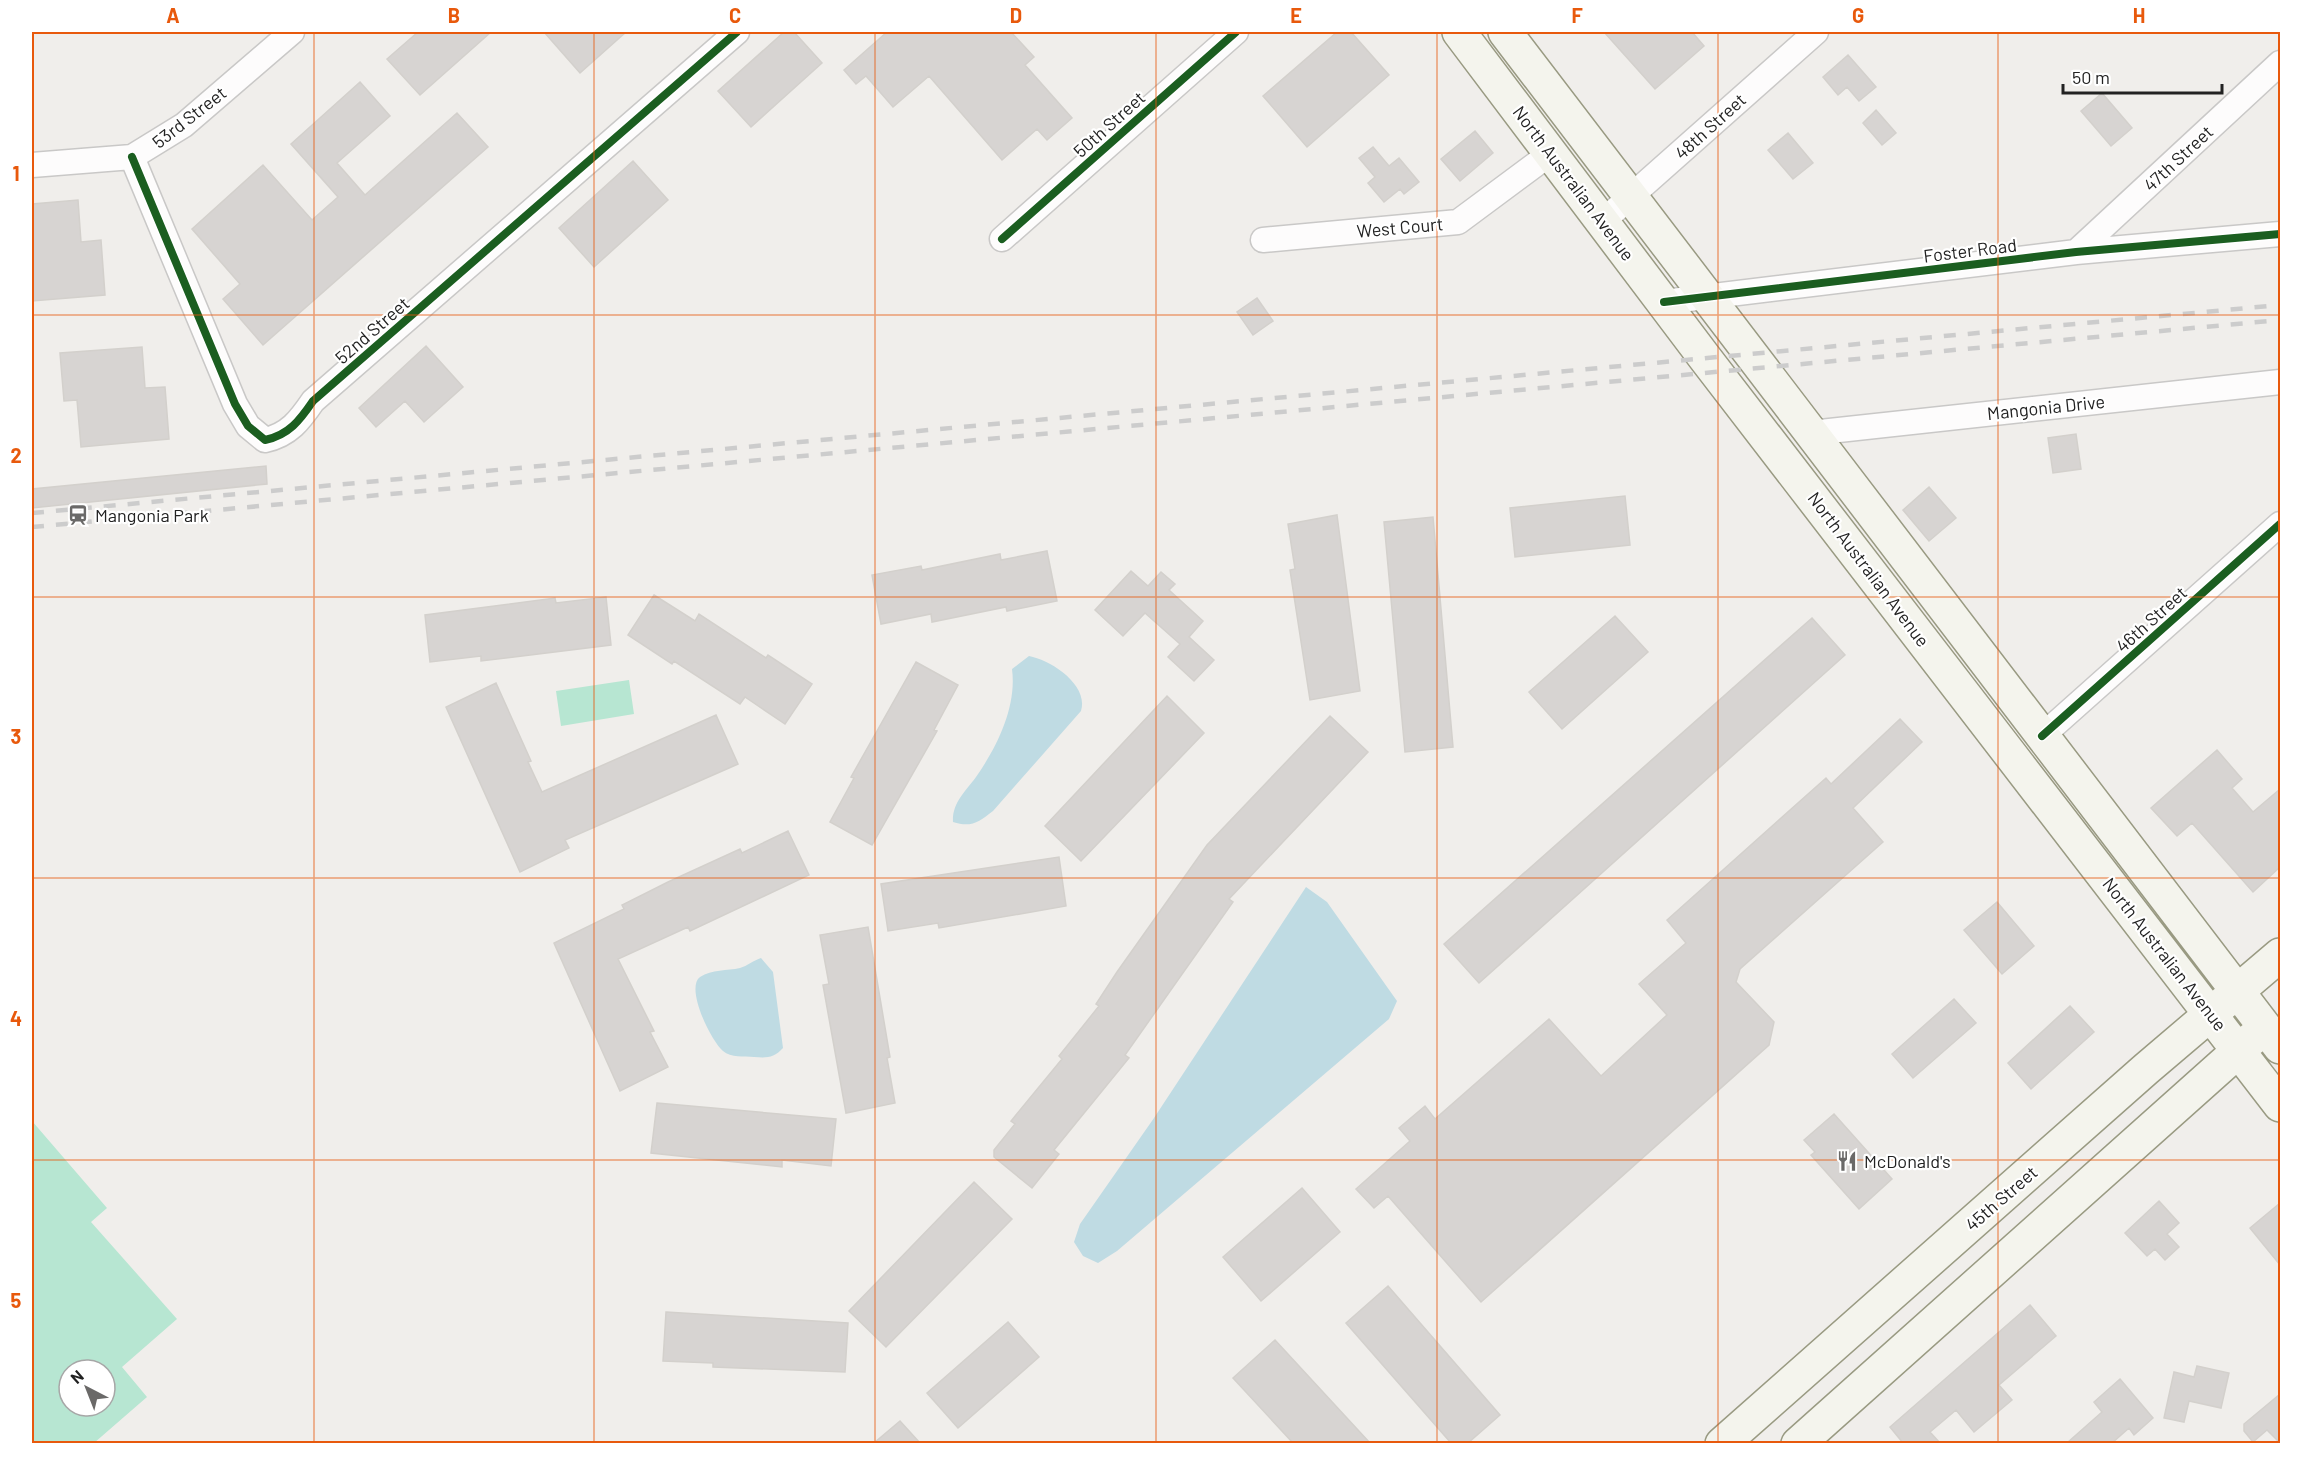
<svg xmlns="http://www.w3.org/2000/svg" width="2312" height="1475" font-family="Barlow,sans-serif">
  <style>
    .pitch { fill: #b7e6d2; fill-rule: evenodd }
    .water { fill: #bfdbe3 }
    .building { fill: #d7d4d2; stroke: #d3d0cc; stroke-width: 1.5 }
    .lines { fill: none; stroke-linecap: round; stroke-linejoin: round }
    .minor-casing { stroke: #c9c8c7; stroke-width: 27 }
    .secondary-casing { stroke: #999a82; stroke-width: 36 }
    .minor { stroke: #fdfcfc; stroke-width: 24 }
    .secondary { stroke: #f4f4ed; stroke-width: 33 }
    .rail { stroke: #ccc; stroke-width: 4.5; stroke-dasharray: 12 12; stroke-linecap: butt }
    .cycleway-casing { stroke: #fff; stroke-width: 11 }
    .cycleway { stroke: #1b5e20; stroke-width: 8 }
    .grid { fill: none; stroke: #e8590c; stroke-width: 1.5; stroke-opacity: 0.55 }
    .labels { text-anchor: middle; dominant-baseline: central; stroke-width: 4.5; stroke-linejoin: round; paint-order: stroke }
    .street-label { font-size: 18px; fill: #222; stroke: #fff }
    .poi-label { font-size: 18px; fill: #222; stroke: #fff; text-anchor: start }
    .neatline { fill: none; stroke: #e8590c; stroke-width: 2 }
    .grid-label { font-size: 20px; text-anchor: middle; font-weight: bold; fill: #e8590c }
  </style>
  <rect width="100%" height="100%" fill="#f0eeeb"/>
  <path class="pitch" d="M 629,680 L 634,714 L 561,726 L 556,691 Z
    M 32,1121 L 107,1208 L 91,1222 L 177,1319 L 122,1367 L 147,1397 L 94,1443 L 32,1443 ZM 69,1370 L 105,1370 L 105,1406 L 69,1406 Z"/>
  <path class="water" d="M 1029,656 C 1051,660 1089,685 1081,711 L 993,811 C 979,822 971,828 953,822 C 952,803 965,792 976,777 C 997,747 1017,707 1012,669 Z
    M 1306,887 L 1327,902 L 1397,1001 L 1389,1019 L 1117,1251 L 1098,1263 L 1083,1256 L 1074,1242 L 1080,1224 L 1154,1118 Z
    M 761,958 L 773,972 L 783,1048 C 774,1058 767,1058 754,1057 C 744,1056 731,1058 723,1051 C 711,1041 685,988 700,977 C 712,969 727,971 740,968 C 747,966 754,960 761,958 Z"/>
  <path class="building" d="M 418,32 L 491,32 L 420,95 L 387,59 Z
    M 544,32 L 626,32 L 580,73 Z
    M 784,32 L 794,32 L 822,63 L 751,127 L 718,91 Z
    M 887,32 L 1011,32 L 1034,57 L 1025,65 L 1072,118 L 1047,140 L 1037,129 L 1002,160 L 929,76 L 893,107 L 866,76 L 856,84 L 844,70 Z
    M 1337,32 L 1351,32 L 1389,75 L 1307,147 L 1263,96 Z
    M 1604,32 L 1692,32 L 1704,46 L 1655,89 Z
    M 1848,55 L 1876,87 L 1859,101 L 1847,87 L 1838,95 L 1823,77 Z
    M 360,82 L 390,116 L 337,163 L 365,195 L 457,113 L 488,147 L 263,345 L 223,299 L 240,284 L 192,229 L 263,165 L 312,220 L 338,197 L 291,144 Z
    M 2102,93 L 2132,128 L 2111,146 L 2081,111 Z
    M 1876,110 L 1896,133 L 1882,145 L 1863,123 Z
    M 1475,131 L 1493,153 L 1460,181 L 1441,159 Z
    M 1788,133 L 1813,163 L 1793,179 L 1768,150 Z
    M 1373,147 L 1389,166 L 1399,158 L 1419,182 L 1404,194 L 1400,189 L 1384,202 L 1368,183 L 1375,177 L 1359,158 Z
    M 633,161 L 668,200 L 594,267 L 559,228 Z
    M 78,200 L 81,242 L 101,240 L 105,295 L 32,301 L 32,204 Z
    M 1257,298 L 1273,321 L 1253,335 L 1237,312 Z
    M 426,346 L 463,387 L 424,422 L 405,401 L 376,427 L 359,408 Z
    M 142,347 L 145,388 L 165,387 L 169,439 L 81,447 L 77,400 L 64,401 L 60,353 Z
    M 2076,434 L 2081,469 L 2053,473 L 2048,438 Z
    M 266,466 L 267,484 L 32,508 L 32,489 Z
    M 1929,487 L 1956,518 L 1929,541 L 1903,510 Z
    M 1625,496 L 1630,545 L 1515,557 L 1510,508 Z
    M 1337,515 L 1360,691 L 1310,700 L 1290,570 L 1295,569 L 1288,524 Z
    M 1433,517 L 1453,747 L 1405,752 L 1384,522 Z
    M 1047,551 L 1057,601 L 1007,611 L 1006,607 L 932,622 L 931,614 L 881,624 L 872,575 L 921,566 L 922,570 L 1000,554 L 1001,560 Z
    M 1131,571 L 1148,586 L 1161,572 L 1175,584 L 1169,590 L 1203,621 L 1189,637 L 1214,660 L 1194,681 L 1168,657 L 1180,644 L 1145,613 L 1123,636 L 1095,610 Z
    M 654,595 L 695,621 L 699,614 L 766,658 L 768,655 L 812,684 L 785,724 L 745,697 L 740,704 L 674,661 L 672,664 L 628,635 Z
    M 606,597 L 611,645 L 481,661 L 481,656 L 430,662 L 425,615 L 555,598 L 556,603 Z
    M 1615,616 L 1648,652 L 1562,729 L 1529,692 Z
    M 1812,618 L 1845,655 L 1479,983 L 1444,944 Z
    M 916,662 L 958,685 L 934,730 L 937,731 L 872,845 L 830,822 L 854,778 L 851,777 Z
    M 496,683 L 531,761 L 528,762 L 542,792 L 716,715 L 738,764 L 565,840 L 569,848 L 520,872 L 446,707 Z
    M 1167,696 L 1204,733 L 1081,861 L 1045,826 Z
    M 1330,716 L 1368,752 L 1229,899 L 1233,902 L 1125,1055 L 1129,1058 L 1054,1150 L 1059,1154 L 1032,1188 L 994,1157 L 994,1150 L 1015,1124 L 1011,1121 L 1062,1059 L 1059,1056 L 1099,1006 L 1096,1004 L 1117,972 L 1207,845 Z
    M 1900,719 L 1922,742 L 1853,808 L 1883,842 L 1740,969 L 1736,982 L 1774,1022 L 1769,1045 L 1481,1302 L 1388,1196 L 1374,1208 L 1356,1189 L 1410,1141 L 1399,1128 L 1425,1106 L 1435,1119 L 1549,1019 L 1601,1076 L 1667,1015 L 1639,984 L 1686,943 L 1667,920 L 1826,778 L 1831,784 Z
    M 2217,750 L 2242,779 L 2232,788 L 2253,812 L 2280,789 L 2280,867 L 2253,892 L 2192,823 L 2177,836 L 2151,808 Z
    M 788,831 L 809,875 L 690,931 L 688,927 L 618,959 L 654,1031 L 650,1032 L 668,1067 L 620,1091 L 554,943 L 624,909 L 622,905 L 668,882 L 740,849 L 742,853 Z
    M 1059,857 L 1066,906 L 939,928 L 938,923 L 888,931 L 881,884 Z
    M 1997,902 L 2034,946 L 2002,974 L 1964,930 Z
    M 868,927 L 890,1057 L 887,1058 L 895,1103 L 846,1113 L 823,985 L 829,984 L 820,935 Z
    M 1954,999 L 1976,1023 L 1913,1078 L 1892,1054 Z
    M 2070,1006 L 2094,1032 L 2031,1089 L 2008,1063 Z
    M 657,1103 L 836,1119 L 831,1166 L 782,1160 L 782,1167 L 651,1153 Z
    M 1834,1114 L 1892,1179 L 1859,1209 L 1811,1155 L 1815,1152 L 1804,1140 Z
    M 974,1182 L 1012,1219 L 886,1347 L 849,1311 Z
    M 1302,1188 L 1340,1232 L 1261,1301 L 1223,1257 Z
    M 2159,1201 L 2179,1223 L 2167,1234 L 2179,1247 L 2165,1260 L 2155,1249 L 2147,1256 L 2125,1233 Z
    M 2280,1203 L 2280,1265 L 2250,1228 Z
    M 1388,1286 L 1500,1415 L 1468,1443 L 1451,1443 L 1346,1323 Z
    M 2030,1305 L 2056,1336 L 1999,1385 L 2012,1400 L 1974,1432 L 1956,1410 L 1930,1432 L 1940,1443 L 1903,1443 L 1890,1427 Z
    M 666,1312 L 848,1323 L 845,1372 L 713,1367 L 713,1363 L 663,1361 Z
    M 1008,1322 L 1039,1357 L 958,1428 L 927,1393 Z
    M 1275,1340 L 1370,1443 L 1293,1443 L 1233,1378 Z
    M 2197,1366 L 2229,1373 L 2221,1408 L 2189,1401 L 2184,1422 L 2164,1418 L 2174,1372 L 2194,1377 Z
    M 2120,1379 L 2153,1418 L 2134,1435 L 2129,1428 L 2112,1443 L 2067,1443 L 2102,1412 L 2094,1402 Z
    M 2280,1394 L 2280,1443 L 2267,1430 L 2253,1442 L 2244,1431 L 2244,1424 Z
    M 900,1421 L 920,1443 L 874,1443 Z"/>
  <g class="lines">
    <g class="minor-casing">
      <path id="minor" d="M 132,157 L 235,404 L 248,426 L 265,440 C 289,435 300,420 313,401 L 737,32
        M 32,165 L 132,157 L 184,125 L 292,32
        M 1603,221 L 1816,32
        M 1002,239 L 1236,32
        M 1263,240 L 1458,222 L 1551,153
        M 2076,252 L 2280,63
        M 1664,302 L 2076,252 L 2280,234
        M 1811,433 L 2280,382
        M 2042,736 L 2280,524"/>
    </g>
    <g class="secondary-casing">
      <path id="secondary" d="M 1459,32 L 1705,358 L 2280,1105
        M 1505,32 L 2280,1047
        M 1722,1444 L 2146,1069 L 2280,955
        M 1798,1444 L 2255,1036"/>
    </g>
    <use href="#minor" class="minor"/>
    <use href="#secondary" class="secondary"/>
    <path class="rail" d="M 32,513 L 2280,305
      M 32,527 L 2280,320"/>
    <g class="cycleway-casing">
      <path id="cycleway" d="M 132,157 L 235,404 L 248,426 L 265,440 C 289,435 300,420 313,401 L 737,32
        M 1002,239 L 1236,32
        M 1664,302 L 2076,252 L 2280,234
        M 2042,736 L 2280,524"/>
    </g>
    <use href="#cycleway" class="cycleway"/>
  </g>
  <path class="grid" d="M 314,32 L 314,1444M 594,32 L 594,1444M 875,32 L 875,1444M 1156,32 L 1156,1444M 1437,32 L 1437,1444M 1718,32 L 1718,1444M 1998,32 L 1998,1444M 32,315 L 2280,315M 32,597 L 2280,597M 32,878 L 2280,878M 32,1160 L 2280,1160"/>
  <defs>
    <g id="station-bare" transform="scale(1.62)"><path d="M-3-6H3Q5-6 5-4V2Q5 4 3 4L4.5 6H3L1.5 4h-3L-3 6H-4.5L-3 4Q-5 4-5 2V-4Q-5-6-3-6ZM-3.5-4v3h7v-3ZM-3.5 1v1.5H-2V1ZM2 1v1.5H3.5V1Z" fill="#6a6968" stroke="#fff" stroke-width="2.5" paint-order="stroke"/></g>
    <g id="restaurant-bare" transform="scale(1.62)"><path d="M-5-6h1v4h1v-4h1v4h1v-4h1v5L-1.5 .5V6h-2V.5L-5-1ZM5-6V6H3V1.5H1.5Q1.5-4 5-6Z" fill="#6a6968" stroke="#fff" stroke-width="2.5" paint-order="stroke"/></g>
  </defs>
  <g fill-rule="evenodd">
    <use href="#station-bare" x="78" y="515"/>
    <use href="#restaurant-bare" x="1847" y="1161"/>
  </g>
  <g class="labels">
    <g class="street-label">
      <text transform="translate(189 117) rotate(-38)">53rd Street</text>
      <text transform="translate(1109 124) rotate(-42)">50th Street</text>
      <text transform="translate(1710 126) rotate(-42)">48th Street</text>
      <text transform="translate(2178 158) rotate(-43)">47th Street</text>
      <text transform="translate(1574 183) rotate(53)">North Australian Avenue</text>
      <text transform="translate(1400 227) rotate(-5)">West Court</text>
      <text transform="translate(1970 250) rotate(-7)">Foster Road</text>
      <text transform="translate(372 330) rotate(-41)">52nd Street</text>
      <text transform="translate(2046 407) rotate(-6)">Mangonia Drive</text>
      <text transform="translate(1869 569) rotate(53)">North Australian Avenue</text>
      <text transform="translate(2151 619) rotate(-42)">46th Street</text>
      <text transform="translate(2165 954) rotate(52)">North Australian Avenue</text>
      <text transform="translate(2001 1198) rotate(-41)">45th Street</text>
    </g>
    <g class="poi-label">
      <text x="95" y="515">Mangonia Park</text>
      <text x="1864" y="1161">McDonald's</text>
    </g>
  </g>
  <rect width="2312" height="1475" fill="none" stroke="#ffffff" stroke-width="66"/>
  <g transform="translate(87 1388) rotate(318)"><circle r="28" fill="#ffffff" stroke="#a7a7a7" stroke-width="1.5"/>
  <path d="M0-4.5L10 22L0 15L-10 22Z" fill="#6a6968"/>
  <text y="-9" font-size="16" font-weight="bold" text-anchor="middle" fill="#222222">N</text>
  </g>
  <path d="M2063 84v9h159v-9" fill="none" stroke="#222222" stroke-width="3"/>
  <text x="2072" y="84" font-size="18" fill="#222222" stroke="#ffffff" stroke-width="4.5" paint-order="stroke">50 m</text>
  <rect x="33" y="33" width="2246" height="1409" class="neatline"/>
  <g class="grid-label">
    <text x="173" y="23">A</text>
    <text x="454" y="23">B</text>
    <text x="735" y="23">C</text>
    <text x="1016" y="23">D</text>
    <text x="1296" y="23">E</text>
    <text x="1577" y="23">F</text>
    <text x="1858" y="23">G</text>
    <text x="2139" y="23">H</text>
    <text x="16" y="181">1</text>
    <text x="16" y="463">2</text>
    <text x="16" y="744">3</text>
    <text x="16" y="1026">4</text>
    <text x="16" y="1308">5</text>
  </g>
</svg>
